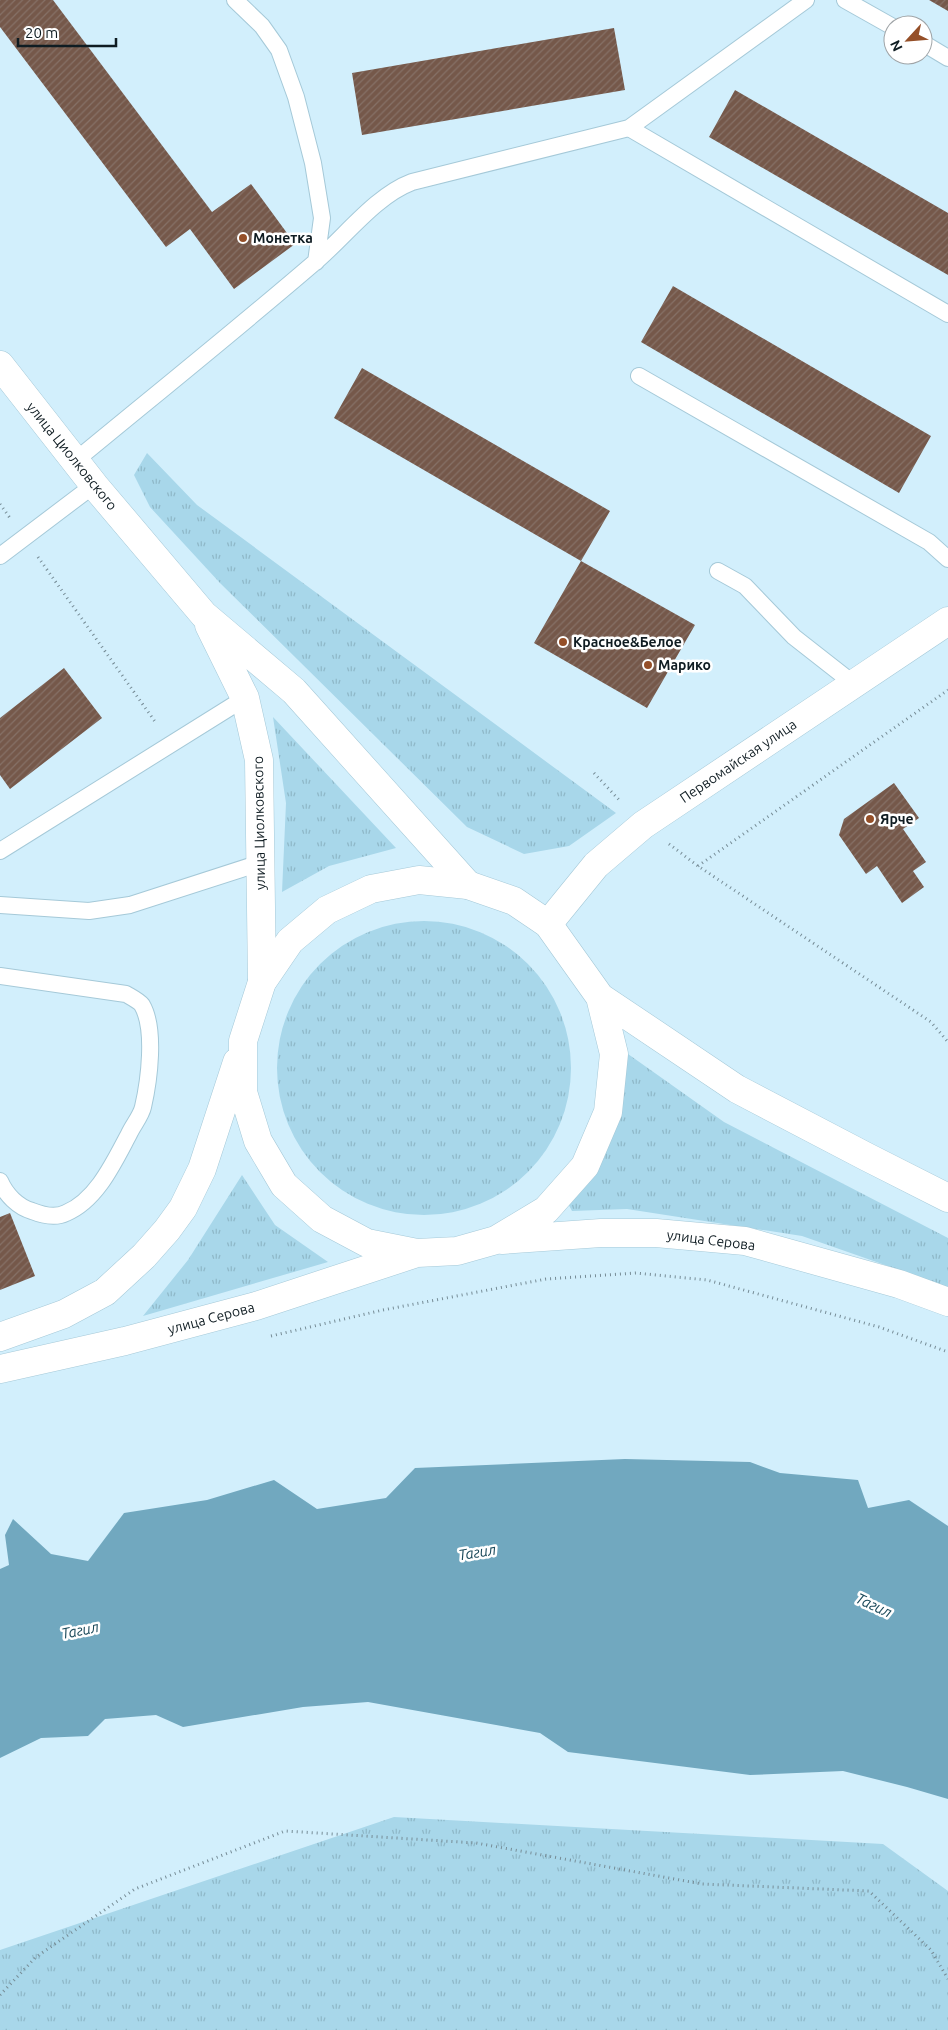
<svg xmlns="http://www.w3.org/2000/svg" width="948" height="2030" font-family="Ubuntu,sans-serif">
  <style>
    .grass { fill: url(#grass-tufts) }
    .water { fill: #71a8bf }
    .building { fill: url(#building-hatch) }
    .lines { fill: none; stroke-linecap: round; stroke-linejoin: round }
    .service-casing { stroke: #a5c9d8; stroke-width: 18 }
    .tertiary-casing { stroke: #a5c9d8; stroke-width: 29 }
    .primary-casing { stroke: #a5c9d8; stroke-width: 29 }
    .path { stroke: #768c96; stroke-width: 3; stroke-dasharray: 1 4; stroke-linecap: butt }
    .service { stroke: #fff; stroke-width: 16 }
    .tertiary { stroke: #fff; stroke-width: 28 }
    .primary { stroke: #fff; stroke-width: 28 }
    .poi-dot { fill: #954f28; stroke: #fff; stroke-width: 2 }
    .labels { text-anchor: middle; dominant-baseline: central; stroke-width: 5; stroke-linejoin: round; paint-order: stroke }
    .poi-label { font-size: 14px; font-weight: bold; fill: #0f1c22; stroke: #fff; text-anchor: start }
    .street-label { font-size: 14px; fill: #0f1c22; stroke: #fff }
    .water-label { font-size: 15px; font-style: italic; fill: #194859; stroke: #fff }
  </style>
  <defs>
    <pattern id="grass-tufts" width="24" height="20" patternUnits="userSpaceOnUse" patternTransform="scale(1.25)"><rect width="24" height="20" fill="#a8d7ea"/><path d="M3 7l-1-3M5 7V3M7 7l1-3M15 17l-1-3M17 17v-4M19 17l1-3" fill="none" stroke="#8fb8c8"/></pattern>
    <pattern id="building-hatch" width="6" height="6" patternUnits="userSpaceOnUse" patternTransform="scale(1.25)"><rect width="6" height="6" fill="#75584a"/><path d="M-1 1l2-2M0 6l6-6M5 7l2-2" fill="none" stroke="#867167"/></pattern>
  </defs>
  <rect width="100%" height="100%" fill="#d2effc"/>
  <path class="grass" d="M 147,453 L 197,505 L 616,813 L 569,846 L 524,854 L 467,827 L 220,583 L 150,507 L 134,475 Z
    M 273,717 L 396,848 L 329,866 L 282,892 L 286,803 Z
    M277 1068a147 147 0 1 1 294 0a147 147 0 1 1-294 0Z
    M 628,1054 L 724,1122 L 948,1238 L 948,1287 L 802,1236 L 627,1209 L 572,1211 L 565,1198 L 614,1121 Z
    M 242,1175 L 275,1225 L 328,1262 L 143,1316 L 188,1260 Z
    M 394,1817 L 883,1844 L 948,1891 L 948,2030 L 0,2030 L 0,1950 Z"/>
  <path class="water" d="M 625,1459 L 750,1462 L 780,1473 L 858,1480 L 868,1508 L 909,1500 L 948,1526 L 948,1799 L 907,1787 L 843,1771 L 750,1775 L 568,1752 L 540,1733 L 368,1702 L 303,1707 L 183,1727 L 156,1715 L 105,1719 L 88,1736 L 41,1738 L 0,1758 L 0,1569 L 9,1565 L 5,1535 L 13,1519 L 51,1554 L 88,1561 L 124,1513 L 207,1500 L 274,1480 L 317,1509 L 386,1498 L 415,1468 Z"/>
  <path class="building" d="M 0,0 L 53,0 L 212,212 L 251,184 L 295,244 L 234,289 L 190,229 L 166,247 L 0,27 Z
    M 929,0 L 948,0 L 948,11 Z
    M 614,28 L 625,90 L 362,135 L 352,73 Z
    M 735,90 L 948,213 L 948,275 L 709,137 Z
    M 673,286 L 931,436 L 899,493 L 641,342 Z
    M 362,368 L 610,511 L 581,561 L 334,418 Z
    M 581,561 L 695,625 L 647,708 L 534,643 Z
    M 64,668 L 102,718 L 10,789 L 0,775 L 0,718 Z
    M 894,783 L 919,818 L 903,829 L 926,862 L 913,871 L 924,887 L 902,903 L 877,866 L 866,874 L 839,835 L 844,819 Z
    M 10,1213 L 35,1276 L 0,1290 L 0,1217 Z"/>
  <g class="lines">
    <g class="service-casing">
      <path id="service" d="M 235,0 L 262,26 L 279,50 L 296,97 L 313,163 L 322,218 L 316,262
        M 845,0 L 893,27
        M 923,43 L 948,58
        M 629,128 L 948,314
        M 639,376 L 929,542 L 948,559
        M 75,461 C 155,395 236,330 314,263 C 345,237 375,196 412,182 L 629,128 L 806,0
        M 0,556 L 94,485
        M 718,571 L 745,586 L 794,637 L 854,684
        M 0,851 L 245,698
        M 0,905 L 89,911 L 130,905 L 260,863
        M 0,976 L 126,994 C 131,997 139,1001 142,1005 C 156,1029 149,1081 143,1107 C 141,1116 133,1125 129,1134 C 114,1162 97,1200 66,1213 C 56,1218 42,1215 32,1211 C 18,1207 6,1195 0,1181"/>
    </g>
    <g class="tertiary-casing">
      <path id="tertiary" d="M 0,365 L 94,485 L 204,615 L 294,691 L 468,885
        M 209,625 L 245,698 L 259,760 L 262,982
        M 548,924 L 596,865 L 643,825 L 948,621"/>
    </g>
    <g class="primary-casing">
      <path id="primary" d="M 600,997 L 737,1089 L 867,1157 L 948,1198
        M 502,1240 L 601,1233 L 656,1233 L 745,1241 L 899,1284 L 948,1302
        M 0,1337 L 64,1314 L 105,1292 L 144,1256 L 167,1230 L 183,1208 L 202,1169 L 237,1062
        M 0,1369 L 125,1341 L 256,1306 L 417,1253 L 457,1251 L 496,1240 L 546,1210 L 585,1166 L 608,1112 L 614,1054 L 600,997 L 548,924 L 514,901 L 468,885 L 419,880 L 371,889 L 327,910 L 290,941 L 262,982 L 243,1041 L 243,1092 L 258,1141 L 284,1185 L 322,1219 L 367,1243 L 417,1253"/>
    </g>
    <path class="path" d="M 0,504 L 10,518
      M 38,557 L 156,723
      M 594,773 L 621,802
      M 669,844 L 698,866 L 931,1022 L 948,1042
      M 698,866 L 948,690
      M 271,1336 L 383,1310 L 546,1279 L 636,1273 L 707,1280 L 879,1327 L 948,1352
      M 0,1995 L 36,1957 L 135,1889 L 285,1831 L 476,1843 L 702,1884 L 869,1891 L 931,1950 L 948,1979"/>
    <use href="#service" class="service"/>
    <use href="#tertiary" class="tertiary"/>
    <use href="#primary" class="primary"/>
  </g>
  <g class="poi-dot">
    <circle cx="243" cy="238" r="5"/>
    <circle cx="563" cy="642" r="5"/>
    <circle cx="648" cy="665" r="5"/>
    <circle cx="870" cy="819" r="5"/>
  </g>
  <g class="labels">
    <g class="poi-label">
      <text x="253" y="238">Монетка</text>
      <text x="573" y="642">Красное&amp;Белое</text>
      <text x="658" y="665">Марико</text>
      <text x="880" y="819">Ярче</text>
    </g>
    <g class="street-label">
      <text transform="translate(72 456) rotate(51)">улица Циолковского</text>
      <text transform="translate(738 761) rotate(-34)">Первомайская улица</text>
      <text transform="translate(259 823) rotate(-91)">улица Циолковского</text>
      <text transform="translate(711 1240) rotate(7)">улица Серова</text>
      <text transform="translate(211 1318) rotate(-15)">улица Серова</text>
    </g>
    <g class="water-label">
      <text transform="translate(477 1552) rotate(-9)">Тагил</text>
      <text transform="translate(874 1605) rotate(25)">Тагил</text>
      <text transform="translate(80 1630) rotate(-11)">Тагил</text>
    </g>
  </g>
  <g transform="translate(908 40) rotate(244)"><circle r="24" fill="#ffffff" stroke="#9fa4a7"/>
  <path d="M0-4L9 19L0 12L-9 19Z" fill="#954f28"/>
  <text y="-8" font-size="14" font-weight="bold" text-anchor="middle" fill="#0f1c22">N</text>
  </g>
  <path d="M18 38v8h98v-8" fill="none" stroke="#0f1c22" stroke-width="2.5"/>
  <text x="25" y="38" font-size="15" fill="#0f1c22" stroke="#ffffff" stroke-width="4" paint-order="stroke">20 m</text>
</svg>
